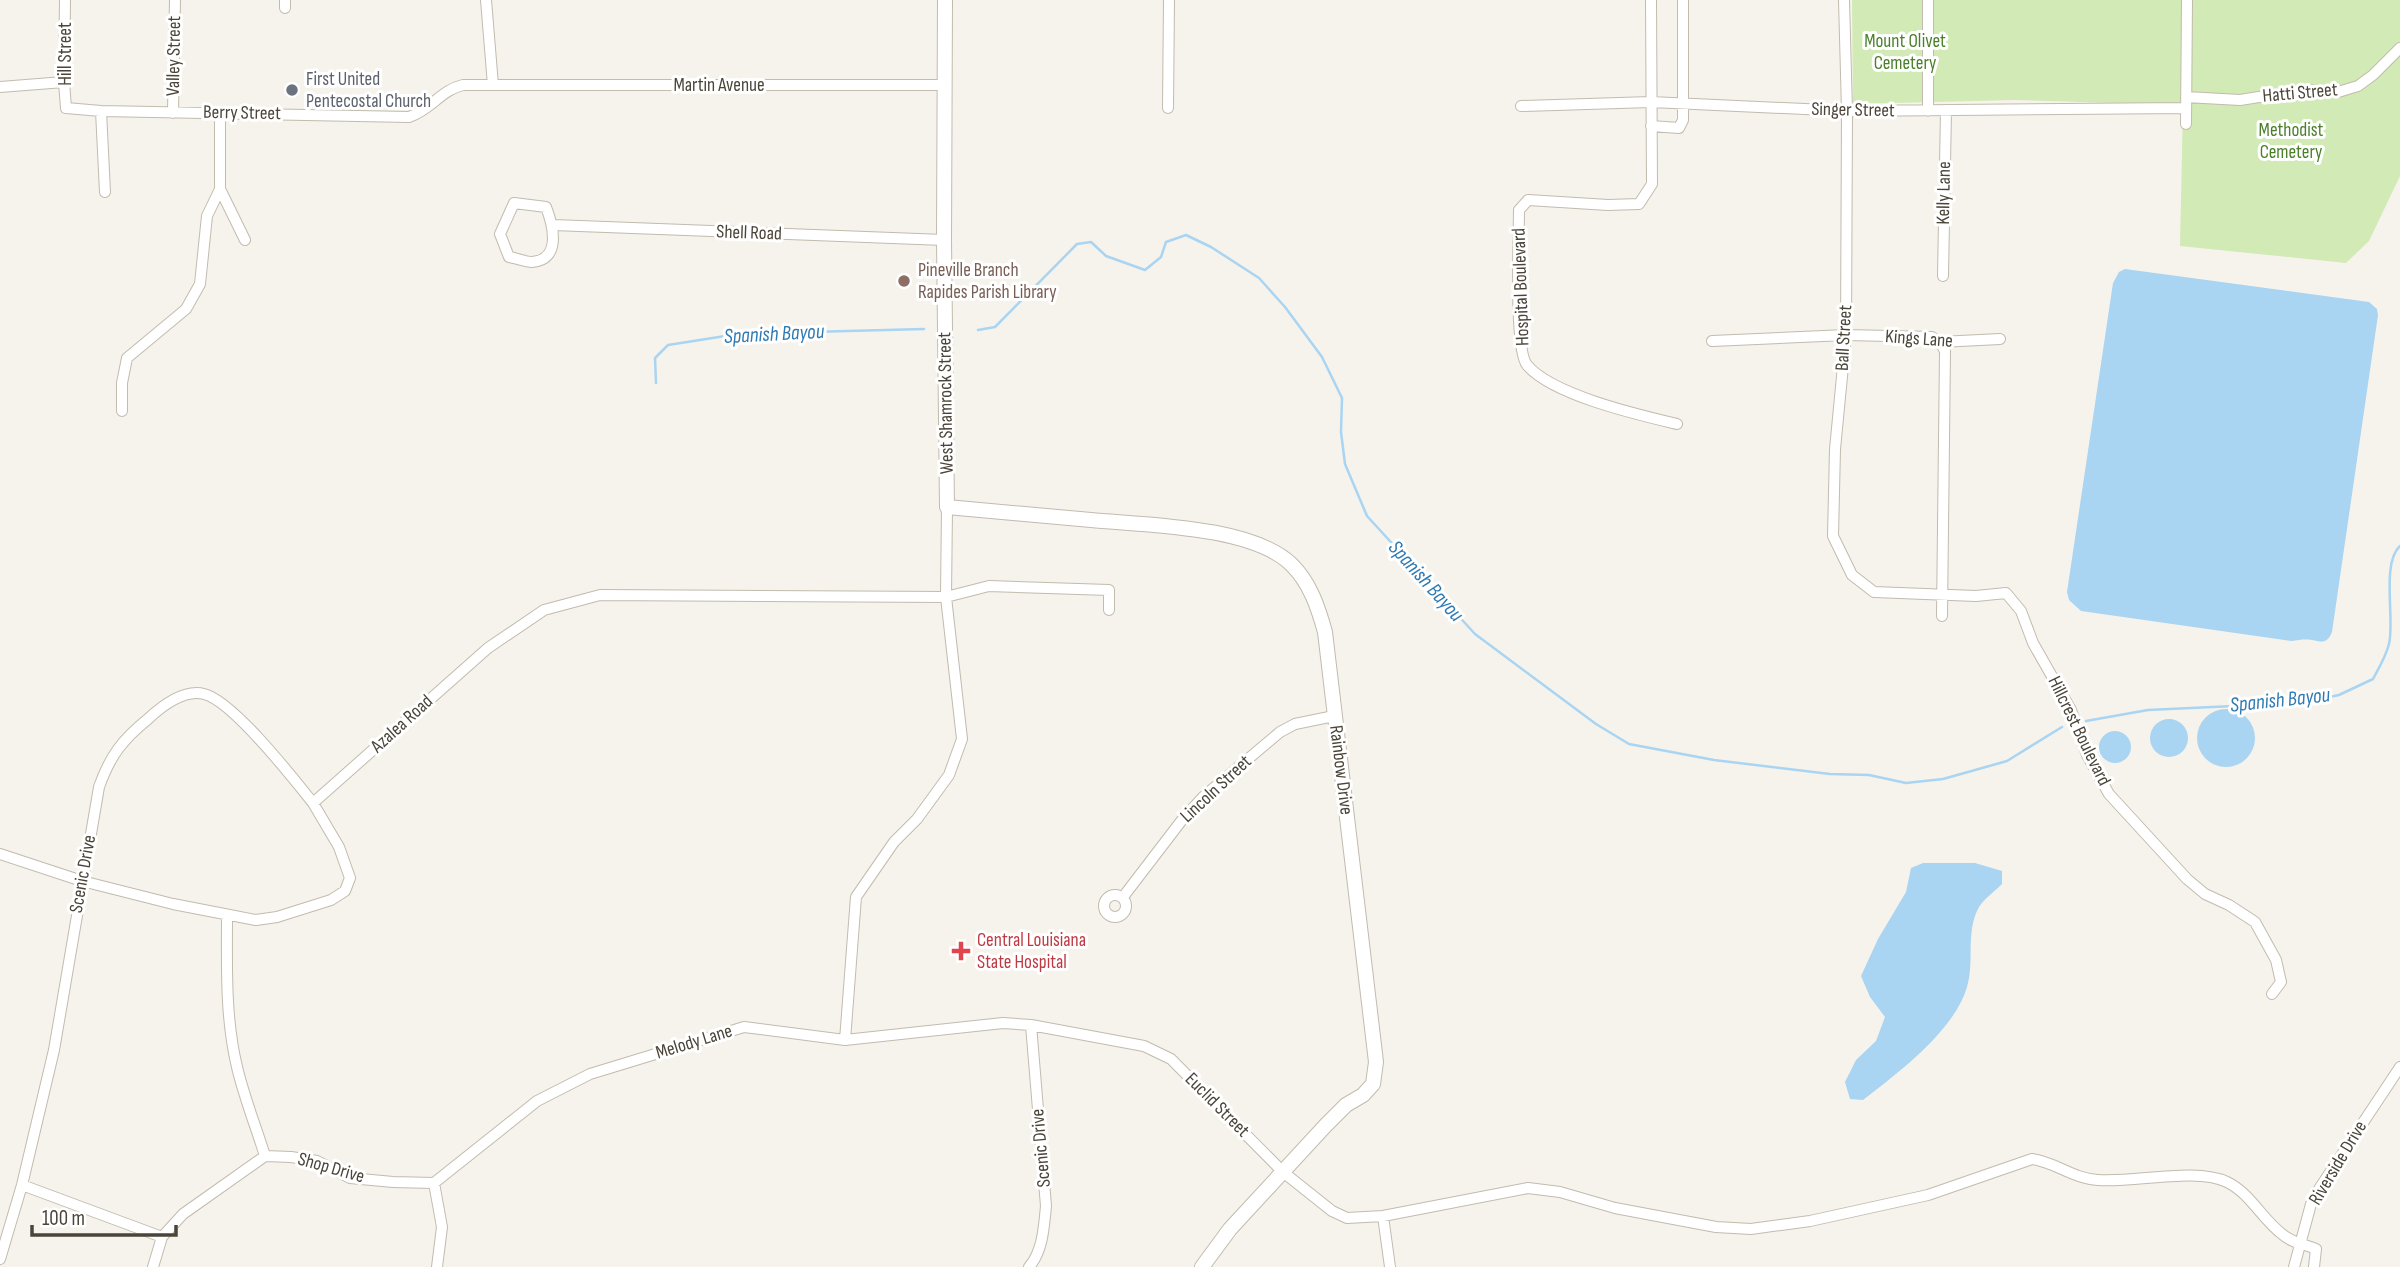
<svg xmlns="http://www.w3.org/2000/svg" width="2400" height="1267" font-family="'Sofia Sans Condensed',sans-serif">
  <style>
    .green { fill: #d2eab5 }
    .water { fill: #a9d4f2 }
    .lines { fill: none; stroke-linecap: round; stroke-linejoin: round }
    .stream { stroke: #a9d4f2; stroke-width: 2.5 }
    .minor-casing { stroke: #c2bbae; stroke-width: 12 }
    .tertiary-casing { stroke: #c2bbae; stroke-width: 16 }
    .minor { stroke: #fff; stroke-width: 10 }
    .tertiary { stroke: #fff; stroke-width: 14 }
    .worship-dot { fill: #6b7280; stroke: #fff; stroke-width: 2.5 }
    .education-dot { fill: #8d6e63; stroke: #fff; stroke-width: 2.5 }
    .health-dot { fill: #e0444e; stroke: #fff; stroke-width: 2.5 }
    .labels { text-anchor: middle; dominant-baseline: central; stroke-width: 6; stroke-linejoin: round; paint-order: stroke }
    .park-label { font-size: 19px; fill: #4a7f2a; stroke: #fff }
    .street-label { font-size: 19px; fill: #4b4439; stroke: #fff }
    .worship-label { font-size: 19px; fill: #5b616d; stroke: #fff; text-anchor: start }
    .education-label { font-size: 19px; fill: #785e54; stroke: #fff; text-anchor: start }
    .health-label { font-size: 19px; fill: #be3a42; stroke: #fff; text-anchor: start }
    .water-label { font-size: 21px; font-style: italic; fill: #2e7ab2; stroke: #fff }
  </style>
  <rect width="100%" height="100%" fill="#f6f3ec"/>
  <path class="green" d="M 1852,0 L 2400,0 L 2400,176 L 2369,241 L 2346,263 L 2180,246 L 2183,105 L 2015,100 L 1853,104 Z"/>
  <path class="water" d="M 2125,269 L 2369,302 L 2377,309 L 2378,315 L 2332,632 C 2327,644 2322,642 2312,640 C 2306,639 2298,640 2292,641 L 2081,611 L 2069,600 L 2067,592 L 2113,283 L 2119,272 Z
    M2197 738a29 29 0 1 1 58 0a29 29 0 1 1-58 0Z
    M2150 738a19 19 0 1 1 38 0a19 19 0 1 1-38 0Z
    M2099 747a16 16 0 1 1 32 0a16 16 0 1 1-32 0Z
    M 1923,863 L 1975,863 L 2002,871 L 2002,884 C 1995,891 1984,899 1979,907 C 1965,932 1975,961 1967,987 C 1955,1030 1898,1073 1863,1100 L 1850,1099 L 1845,1082 L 1856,1060 L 1876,1041 L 1885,1017 L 1870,997 L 1861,976 L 1878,939 L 1906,892 L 1911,868 Z"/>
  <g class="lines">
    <path class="stream" d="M 978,330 L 995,327 L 1077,244 L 1091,242 L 1106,256 L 1145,270 L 1161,257 L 1166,242 L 1186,235 L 1211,247 L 1259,278 L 1285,307 L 1322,357 L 1342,398 L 1341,432 L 1345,464 L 1367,516 L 1475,634 L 1596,724 L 1629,744 L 1714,760 L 1830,774 L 1869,775 L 1906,783 L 1943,779 L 2007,761 L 2062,727
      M 656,383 L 655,358 L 668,345 L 738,334 L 924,329
      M 2086,721 L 2148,710 L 2300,703 L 2339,695 L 2373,679 C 2379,668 2386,656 2389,644 C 2395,620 2381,563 2400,546"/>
    <g class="minor-casing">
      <path id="minor" d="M 65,0 L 64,82 L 66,108 L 101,111 L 409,117 C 432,109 441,90 463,85 L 945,85
        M 486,0 L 493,85
        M 1651,0 L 1652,184 L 1639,204 L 1608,205 L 1528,200 L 1519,210 C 1519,237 1514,349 1527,365 C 1552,395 1639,415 1677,424
        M 1844,0 L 1847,111 L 1846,335 L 1835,449 L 1833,536 L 1852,575 L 1874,592 L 1976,596 L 2006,593 L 2021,611 L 2033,643 L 2071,710 L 2087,755 L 2109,794 L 2187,879 L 2205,894 L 2229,905 L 2255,922 L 2276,960 L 2281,982 L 2272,994
        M 1928,0 L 1928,111
        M 285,8 L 285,0
        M 0,87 L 64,82
        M 2186,97 L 2240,100 L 2303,90 L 2338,92 L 2358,86 L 2373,75 L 2400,48
        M 1521,106 L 1651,102 L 1847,111 L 2186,108
        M 1168,108 L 1169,0
        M 101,111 L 105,192
        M 173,113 L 175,0
        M 2186,124 L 2187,0
        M 1651,126 L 1679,128 L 1683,120 L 1683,0
        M 220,189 L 245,240
        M 514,203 L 546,207 C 553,225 562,260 532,262 C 525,262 516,258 509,257 L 500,234 Z
        M 553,225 L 944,240
        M 1943,276 L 1946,110
        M 1712,341 L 1846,335 L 1932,337 L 1940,342 L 2000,339
        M 1940,342 L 1945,351 L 1942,616
        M 122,411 L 122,383 L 127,358 L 186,309 L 200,284 L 207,216 L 220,189 L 220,113
        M 0,854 L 82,881 L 173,904 L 256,920 L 277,917 L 331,900 L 345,891 L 350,878 L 339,847 L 313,803 L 488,648 L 544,610 L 600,595 L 946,597 L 989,586 L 1109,590 L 1109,610
        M1104 906a11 11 0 1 1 22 0a11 11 0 1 1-22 0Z
        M 1123,897 L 1182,820 L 1203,797 L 1235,770 L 1280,732 L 1295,724 L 1334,716
        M 227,915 C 227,966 225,1017 237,1067 C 244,1097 256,1127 265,1156
        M 845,1040 L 856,897 L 894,842 L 917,819 L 949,775 L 962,739 L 946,597 L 947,507
        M 434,1183 L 442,1227 L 437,1267
        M 22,1185 L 162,1237
        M 1383,1216 L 1390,1267
        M 0,1259 L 22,1185 L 54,1050 L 99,787 C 110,756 122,740 148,719 C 162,706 184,689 204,694 C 233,701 293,778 313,803
        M 153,1267 L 162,1237 L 183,1214 L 265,1156 L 291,1157 L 317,1161 L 350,1178 L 393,1182 L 434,1183 L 537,1101 L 590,1074 L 744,1027 L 845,1040 L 1003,1023 L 1031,1025 L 1144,1046 L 1171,1059 L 1283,1172 L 1332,1211 L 1347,1218 L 1383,1216 L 1528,1188 L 1560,1192 L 1615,1208 L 1716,1227 L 1751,1229 L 1810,1221 L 1928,1195 L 2032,1159 C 2055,1162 2074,1179 2098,1180 C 2134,1183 2196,1167 2227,1182 C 2250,1193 2262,1219 2282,1234 C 2292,1243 2304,1244 2316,1249 L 2314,1267
        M 1029,1267 C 1043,1251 1044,1226 1046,1206 L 1031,1025
        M 2294,1267 L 2311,1204 L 2319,1189 L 2400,1067"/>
    </g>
    <g class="tertiary-casing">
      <path id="tertiary" d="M 945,0 L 944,240 L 947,507 C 995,511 1043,516 1091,520 C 1145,525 1253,526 1292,565 C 1310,583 1318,607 1325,632 L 1376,1062 L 1373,1084 L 1363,1095 L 1346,1105 L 1326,1125 L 1230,1229 L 1202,1267"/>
    </g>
    <use href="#minor" class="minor"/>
    <use href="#tertiary" class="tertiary"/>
  </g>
  <circle class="worship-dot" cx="292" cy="90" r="7"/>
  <circle class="education-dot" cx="904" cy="281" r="7"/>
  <path class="health-dot" d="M957.5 940.5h7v7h7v7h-7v7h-7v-7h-7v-7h7z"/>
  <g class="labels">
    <g class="park-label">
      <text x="1905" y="41">Mount Olivet<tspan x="1905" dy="22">Cemetery</tspan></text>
      <text x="2291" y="130">Methodist<tspan x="2291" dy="22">Cemetery</tspan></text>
    </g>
    <g class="street-label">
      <text transform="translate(65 54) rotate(-90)">Hill Street</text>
      <text transform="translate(174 56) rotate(-89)">Valley Street</text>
      <text x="719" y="85">Martin Avenue</text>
      <text transform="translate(2300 93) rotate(-5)">Hatti Street</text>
      <text transform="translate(1853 110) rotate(1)">Singer Street</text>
      <text transform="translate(242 113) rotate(1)">Berry Street</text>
      <text transform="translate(1944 193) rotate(-89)">Kelly Lane</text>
      <text transform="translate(749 233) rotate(2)">Shell Road</text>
      <text transform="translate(1521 287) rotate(-92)">Hospital Boulevard</text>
      <text transform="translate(1844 338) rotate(-87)">Ball Street</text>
      <text transform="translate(1919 339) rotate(4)">Kings Lane</text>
      <text transform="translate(946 403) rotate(-91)">West Shamrock Street</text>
      <text transform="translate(402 724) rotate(-42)">Azalea Road</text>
      <text transform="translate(2079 731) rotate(64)">Hillcrest Boulevard</text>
      <text transform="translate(1341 770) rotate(83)">Rainbow Drive</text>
      <text transform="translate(1216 789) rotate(-43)">Lincoln Street</text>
      <text transform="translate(83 874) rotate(-80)">Scenic Drive</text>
      <text transform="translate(694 1042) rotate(-17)">Melody Lane</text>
      <text transform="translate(1217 1105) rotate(45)">Euclid Street</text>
      <text transform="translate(1041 1148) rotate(-95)">Scenic Drive</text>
      <text transform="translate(2338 1163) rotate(-59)">Riverside Drive</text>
      <text transform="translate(331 1168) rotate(16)">Shop Drive</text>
    </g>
    <g class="worship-label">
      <text x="306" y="79">First United<tspan x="306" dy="22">Pentecostal Church</tspan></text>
    </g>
    <g class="education-label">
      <text x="918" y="270">Pineville Branch<tspan x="918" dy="22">Rapides Parish Library</tspan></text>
    </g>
    <g class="health-label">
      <text x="977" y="940">Central Louisiana<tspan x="977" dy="22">State Hospital</tspan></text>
    </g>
    <g class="water-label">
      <text transform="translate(774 334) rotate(-3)">Spanish Bayou</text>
      <text transform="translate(1426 581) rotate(48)">Spanish Bayou</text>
      <text transform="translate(2280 700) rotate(-6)">Spanish Bayou</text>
    </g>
  </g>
  <path d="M32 1225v10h144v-10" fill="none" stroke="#4b4439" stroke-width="3.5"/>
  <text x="42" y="1225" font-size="21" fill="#4b4439" stroke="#ffffff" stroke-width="5" paint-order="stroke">100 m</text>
</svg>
